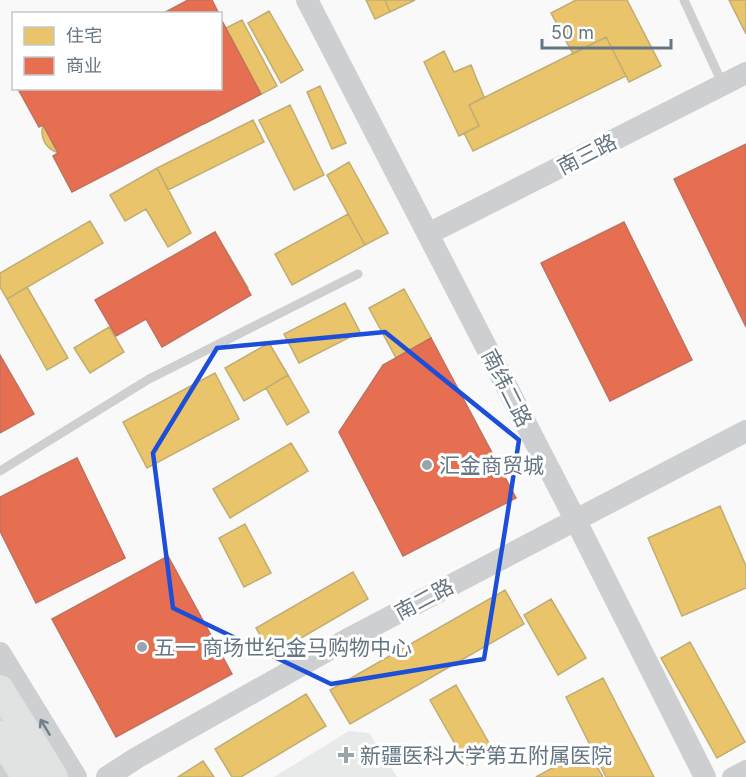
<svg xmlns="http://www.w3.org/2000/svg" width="746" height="777" font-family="Inter,'Noto Sans SC',sans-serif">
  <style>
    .built { fill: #e8e9e9 }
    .homes { fill: #e9c46a; stroke: #c1ad72; stroke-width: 1.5 }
    .shops { fill: #e76f51; stroke: #c07160; stroke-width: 1.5 }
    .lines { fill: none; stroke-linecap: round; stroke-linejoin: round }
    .primary-casing { stroke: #d5d6d7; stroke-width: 32 }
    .service { stroke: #cecfd0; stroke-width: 9 }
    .minor { stroke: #cecfd0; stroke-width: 18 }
    .tertiary { stroke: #cecfd0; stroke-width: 22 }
    .primary { stroke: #e1e2e2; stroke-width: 28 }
    .oneway { stroke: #707f8b }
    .marked { fill: none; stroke: #1d4ed8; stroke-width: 4.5; stroke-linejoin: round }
    .poi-dot { fill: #99a4ac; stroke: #fff; stroke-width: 2 }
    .labels { text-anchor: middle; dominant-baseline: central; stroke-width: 6; stroke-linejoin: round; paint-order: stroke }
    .street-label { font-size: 21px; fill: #657683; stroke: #fff }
    .poi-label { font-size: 21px; fill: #657683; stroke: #fff; text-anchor: start }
  </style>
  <rect width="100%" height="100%" fill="#f9f9f9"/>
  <path class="built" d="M 349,731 L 369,733 L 397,777 L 274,777 Z"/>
  <path class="homes" d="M 366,0 L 415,0 L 375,19 Z
    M 385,0 L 415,0 L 390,12 Z
    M 576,0 L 627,0 L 661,66 L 629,82 L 606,37 L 573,54 L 551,13 Z
    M 729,0 L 746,0 L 746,34 Z
    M 269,11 L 303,70 L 281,83 L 248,23 Z
    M 242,20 L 277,86 L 204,124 L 185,88 L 220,88 L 220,31 Z
    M 606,37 L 626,76 L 473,151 L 464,133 L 479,126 L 469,105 Z
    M 444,51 L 454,72 L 471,65 L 484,97 L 469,105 L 479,126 L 459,136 L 424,62 Z
    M 320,86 L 346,143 L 332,149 L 307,92 Z
    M 290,105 L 324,175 L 294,190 L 259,120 Z
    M42 132a21 21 0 1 1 42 0a21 21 0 1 1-42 0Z
    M 253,120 L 264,142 L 168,190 L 157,168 Z
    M 349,162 L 388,233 L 365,245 L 327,175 Z
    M 157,168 L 191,233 L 168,247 L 146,209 L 125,221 L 110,195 Z
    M 348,214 L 365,245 L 292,285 L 275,254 Z
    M 90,221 L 103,243 L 7,299 L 0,287 L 0,273 Z
    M 215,232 L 248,288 L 229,299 L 197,242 Z
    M 27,287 L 68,358 L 47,370 L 7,299 Z
    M 404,289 L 431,338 L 396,358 L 369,308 Z
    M 345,303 L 360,332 L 299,363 L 284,334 Z
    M 109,327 L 124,352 L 90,373 L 74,348 Z
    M 269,343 L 288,375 L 244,401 L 225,368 Z
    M 215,373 L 239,419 L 147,468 L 123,422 Z
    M 288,375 L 309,412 L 287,425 L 266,388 Z
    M 291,443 L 308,471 L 230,518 L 213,489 Z
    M 77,458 L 125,558 L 89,576 L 41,476 Z
    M 720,506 L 746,566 L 746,588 L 682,616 L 648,538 Z
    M 245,524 L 271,573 L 244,587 L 219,538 Z
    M 353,572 L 368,599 L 272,655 L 256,628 Z
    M 505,590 L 524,624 L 350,724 L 330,690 Z
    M 551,599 L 586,658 L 558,675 L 524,615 Z
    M 690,642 L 745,742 L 717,758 L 661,658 Z
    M 603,678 L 654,777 L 606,777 L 566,697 Z
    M 456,685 L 493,750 L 467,765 L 430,700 Z
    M 306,694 L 326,726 L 241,777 L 232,777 L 215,749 Z
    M 587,749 L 603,777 L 536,777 Z
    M 203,761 L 214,777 L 178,777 Z"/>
  <path class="shops" d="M 188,0 L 212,0 L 219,14 L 162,14 Z
    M 220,17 L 261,94 L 72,192 L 53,156 L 58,153 L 43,125 L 39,127 L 18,89 L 220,88 Z
    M 746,144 L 746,327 L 674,179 Z
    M 624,222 L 692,360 L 610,401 L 541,263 Z
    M 215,232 L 251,295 L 162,347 L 146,319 L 116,336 L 95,300 Z
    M 431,338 L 516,498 L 403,556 L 339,432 L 383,365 Z
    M 0,355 L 34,414 L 0,433 Z
    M 77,458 L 125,558 L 36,603 L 0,531 L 0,497 Z
    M 168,556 L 232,674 L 116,737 L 52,619 Z"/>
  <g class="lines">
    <g class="primary-casing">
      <path id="primary" d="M 0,689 L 54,777
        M 0,735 L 25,777"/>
    </g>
    <path class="service" d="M 684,0 L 723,85
      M 0,471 L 149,379 L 358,274"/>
    <path class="minor" d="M 731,777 L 746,769"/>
    <path class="tertiary" d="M 307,0 L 575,519 L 705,777
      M 428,234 L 746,73
      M 0,653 L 76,777
      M 0,776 L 1,777
      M 107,777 L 138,757 L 348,639 L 746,431"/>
    <use href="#primary" class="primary"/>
  </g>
  <defs><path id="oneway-shaft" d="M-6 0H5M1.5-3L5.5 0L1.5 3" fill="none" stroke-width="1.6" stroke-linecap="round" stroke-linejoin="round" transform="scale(1.5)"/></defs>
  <use class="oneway" href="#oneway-shaft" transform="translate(45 727) rotate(-121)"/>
  <path class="marked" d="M 385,332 L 519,440 L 505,530 L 484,659 L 331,684 L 173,608 L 153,453 L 217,348 Z"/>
  <g class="poi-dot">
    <circle cx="427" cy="465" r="6"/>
    <circle cx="142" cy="647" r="6"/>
    <path d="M343 746h6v6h6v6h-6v6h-6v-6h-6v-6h6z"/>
  </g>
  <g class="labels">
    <g class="street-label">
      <text transform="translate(587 154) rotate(-27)">南三路</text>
      <text transform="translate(507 388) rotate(63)">南纬二路</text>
      <text transform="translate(424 599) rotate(-28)">南二路</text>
    </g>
    <g class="poi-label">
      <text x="439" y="465">汇金商贸城</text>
      <text x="154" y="647">五一 商场世纪金马购物中心</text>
      <text x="360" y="755">新疆医科大学第五附属医院</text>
    </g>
  </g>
  <rect x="12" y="12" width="210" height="78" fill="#ffffff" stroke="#c1c8cd" stroke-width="1.5"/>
  <rect x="24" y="27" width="30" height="18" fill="#e9c46a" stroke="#c1c8cd" stroke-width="1.5"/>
  <text x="66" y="42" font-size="18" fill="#657683">住宅</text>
  <rect x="24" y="57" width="30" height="18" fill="#e76f51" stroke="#c1c8cd" stroke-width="1.5"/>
  <text x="66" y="72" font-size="18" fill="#657683">商业</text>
  <path d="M542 39v9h129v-9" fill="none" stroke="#657683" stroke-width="3"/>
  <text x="551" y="39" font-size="18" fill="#657683" stroke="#ffffff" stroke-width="4.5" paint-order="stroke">50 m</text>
</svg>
